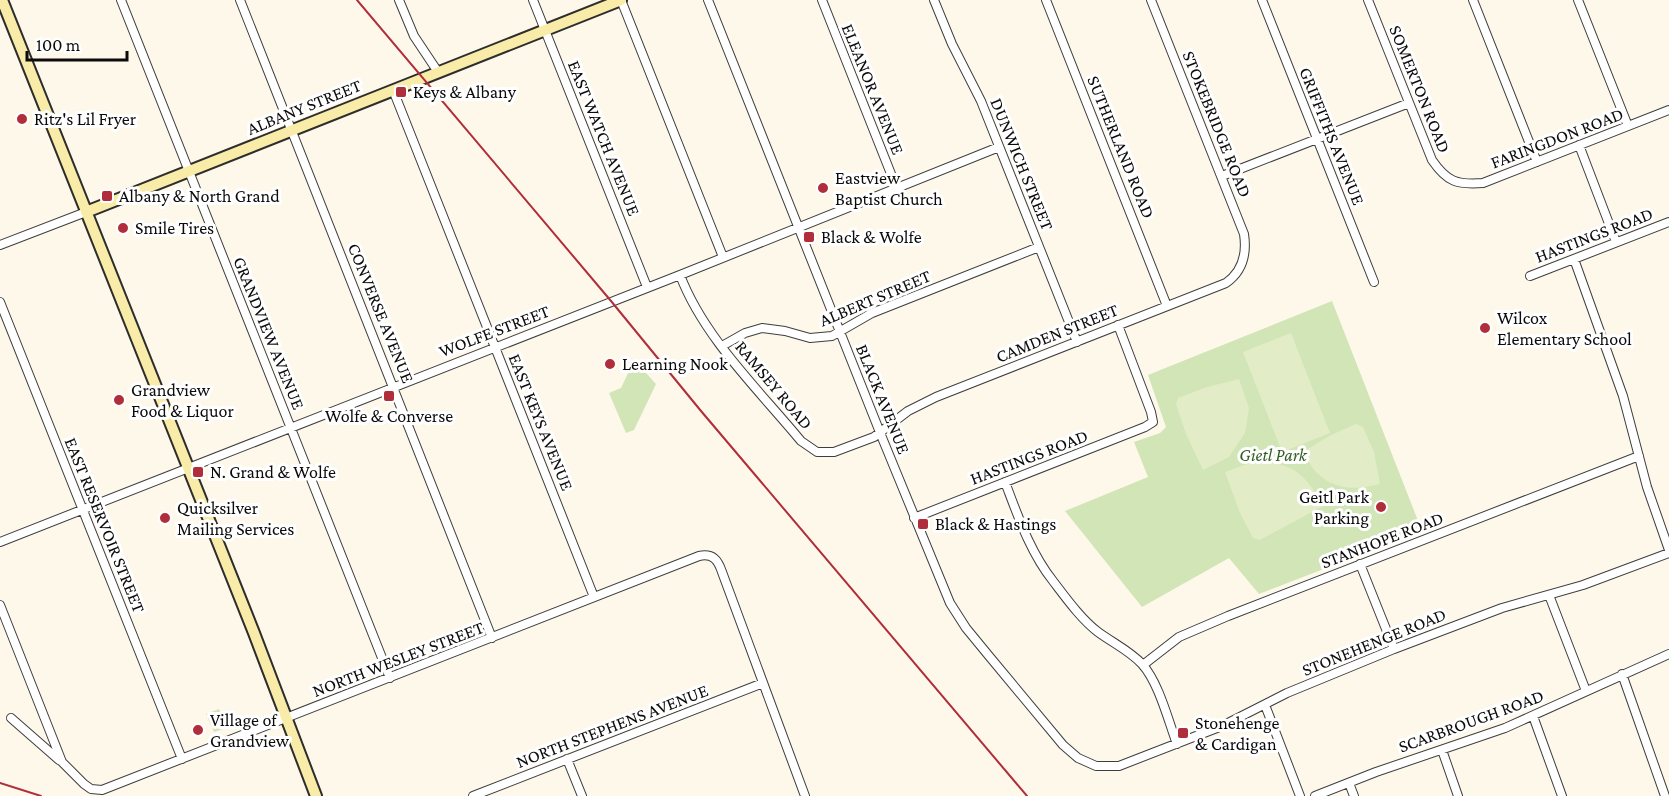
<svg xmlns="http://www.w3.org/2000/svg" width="1669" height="796" font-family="'Crimson Pro',serif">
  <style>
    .green { fill: #d1e5b6 }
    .pitch { fill: #e2edc7 }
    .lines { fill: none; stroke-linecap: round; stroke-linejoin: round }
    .street-casing { stroke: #3e3e3e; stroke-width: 10 }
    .secondary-casing { stroke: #2d2d2d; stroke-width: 14 }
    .street { stroke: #fff; stroke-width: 8 }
    .secondary { stroke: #f9eca9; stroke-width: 10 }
    .rail { stroke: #b02d3b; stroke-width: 2 }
    .poi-dot { fill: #b02d3b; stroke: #fff; stroke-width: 2 }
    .labels { text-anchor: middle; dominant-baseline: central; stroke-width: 6; stroke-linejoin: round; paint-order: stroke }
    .street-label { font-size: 18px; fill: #0b0b0b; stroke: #fff }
    .poi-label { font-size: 18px; fill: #0b0b0b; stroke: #fff; text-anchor: start }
    .park-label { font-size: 18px; font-style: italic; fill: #305d20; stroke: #fff }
  </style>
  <rect width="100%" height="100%" fill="#fef8ea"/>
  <path class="green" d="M 1332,301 L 1422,531 L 1259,594 L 1229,558 L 1142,607 L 1065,511 L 1148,477 L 1134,442 L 1160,433 L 1166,427 L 1148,375 Z
    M 632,365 L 646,373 L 656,384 L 634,430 L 626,433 L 609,393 L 621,388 Z
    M 219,709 L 226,728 L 214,732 L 206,714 Z"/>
  <path class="pitch" d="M 1291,333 L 1330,433 L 1282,452 L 1243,352 Z
    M 1239,379 L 1249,408 L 1245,433 L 1229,457 L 1203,470 L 1186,434 L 1176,404 L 1178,398 L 1207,387 Z
    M 1356,424 L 1363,427 L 1374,452 L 1380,484 C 1357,490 1335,491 1316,472 C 1311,467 1307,458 1303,452 L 1331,435 Z
    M 1256,461 C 1292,462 1307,475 1323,506 L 1260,540 L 1253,538 L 1240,513 L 1225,472 Z"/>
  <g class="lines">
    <g class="street-casing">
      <path id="street" d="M 121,0 L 390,678
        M 240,0 L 492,638
        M 399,0 L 414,36 L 438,72
        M 533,0 L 647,287
        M 621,0 L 723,257
        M 708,0 L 883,440 L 950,603 L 966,628 L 989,656 L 1063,745 L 1078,758 L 1096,766 L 1119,766 L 1222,726 L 1287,693 L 1394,649 L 1502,608 L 1583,585 L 1669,553
        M 822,0 L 897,189
        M 934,0 L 952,44 L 981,101 L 1077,342
        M 1046,0 L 1167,306
        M 1262,0 L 1374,282
        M 1368,0 L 1432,160 C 1447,182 1457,185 1483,183 L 1669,110
        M 1473,0 L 1537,162
        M 1578,0 L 1628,126
        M 393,90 L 594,597
        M 1579,145 L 1616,242
        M 1222,176 L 1409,103
        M 0,245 L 86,212
        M 1574,259 L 1623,396 L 1647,487 L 1669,550
        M 680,275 C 704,338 759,390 801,441 L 817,452 L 834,452 L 874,437 L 908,411 L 936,397 L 1226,283 C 1243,271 1247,254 1244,234 L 1151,0
        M 1530,276 L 1669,222
        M 0,302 L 182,759
        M 722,346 L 745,333 L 762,328 L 785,331 L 810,338 L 832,336 L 872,313 L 1039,247
        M 1005,482 C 1018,516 1030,552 1053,581 C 1066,598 1081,619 1098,632 C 1113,643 1130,651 1142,664 C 1159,683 1168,720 1177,744
        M 914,518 L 1145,427 L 1153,422 L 1151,412 L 1118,325
        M 0,542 L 680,275 L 999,147
        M 1360,564 L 1394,649
        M 1549,595 L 1586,691
        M 0,605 L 62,762 L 84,784 L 91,789 L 102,790 L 699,556 C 713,553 718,560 722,572 L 805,796
        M 1143,665 L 1179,637 L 1228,616 L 1639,456
        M 1622,674 L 1665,796
        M 1265,705 L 1300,796
        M 1533,716 L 1562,796
        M 11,718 L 59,760
        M 1442,750 L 1458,796
        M 567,759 L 582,796
        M 1349,783 L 1354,796
        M 473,796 L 763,683
        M 1315,796 L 1376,772 L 1505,728 L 1669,654"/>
    </g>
    <g class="secondary-casing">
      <path id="secondary" d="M 2,0 L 254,633 L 316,796
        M 86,212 L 621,0"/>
    </g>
    <use href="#street" class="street"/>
    <use href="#secondary" class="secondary"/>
    <path class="rail" d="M 357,0 L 611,301 L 701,411 L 1027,796
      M 0,783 L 41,796"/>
  </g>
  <g class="poi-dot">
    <rect x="395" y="86" width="12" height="12" rx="3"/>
    <circle cx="22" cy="119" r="6"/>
    <circle cx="823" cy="188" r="6"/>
    <rect x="101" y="190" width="12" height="12" rx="3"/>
    <circle cx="123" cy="228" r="6"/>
    <rect x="803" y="231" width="12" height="12" rx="3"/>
    <circle cx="1485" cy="328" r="6"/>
    <circle cx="610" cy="364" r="6"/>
    <rect x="383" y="390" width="12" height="12" rx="3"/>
    <circle cx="119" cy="400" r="6"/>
    <rect x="192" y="466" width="12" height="12" rx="3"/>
    <circle cx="1381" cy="507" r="6"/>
    <circle cx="165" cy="518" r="6"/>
    <rect x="917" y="518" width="12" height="12" rx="3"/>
    <circle cx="198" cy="730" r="6"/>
    <rect x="1177" y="727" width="12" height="12" rx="3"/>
  </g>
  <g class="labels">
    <g class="street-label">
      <text transform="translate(873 89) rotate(68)">ELEANOR AVENUE</text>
      <text transform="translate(1420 89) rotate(68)">SOMERTON ROAD</text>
      <text transform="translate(304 107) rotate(-22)">ALBANY STREET</text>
      <text transform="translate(1217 124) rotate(68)">STOKEBRIDGE ROAD</text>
      <text transform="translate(1332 136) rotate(68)">GRIFFITHS AVENUE</text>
      <text transform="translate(604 138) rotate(68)">EAST WATCH AVENUE</text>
      <text transform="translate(1557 138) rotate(-21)">FARINGDON ROAD</text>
      <text transform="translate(1121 147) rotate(68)">SUTHERLAND ROAD</text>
      <text transform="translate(1022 164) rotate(68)">DUNWICH STREET</text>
      <text transform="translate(1594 235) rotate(-21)">HASTINGS ROAD</text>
      <text transform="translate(875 298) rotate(-23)">ALBERT STREET</text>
      <text transform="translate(381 313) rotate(68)">CONVERSE AVENUE</text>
      <text transform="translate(494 331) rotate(-21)">WOLFE STREET</text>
      <text transform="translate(269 333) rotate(68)">GRANDVIEW AVENUE</text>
      <text transform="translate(1057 333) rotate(-22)">CAMDEN STREET</text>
      <text transform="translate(774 385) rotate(50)">RAMSEY ROAD</text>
      <text transform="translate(883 399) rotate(68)">BLACK AVENUE</text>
      <text transform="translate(541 422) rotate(68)">EAST KEYS AVENUE</text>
      <text transform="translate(1029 457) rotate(-21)">HASTINGS ROAD</text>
      <text transform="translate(105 525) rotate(68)">EAST RESERVOIR STREET</text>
      <text transform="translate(1382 540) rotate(-21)">STANHOPE ROAD</text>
      <text transform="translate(1374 642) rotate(-22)">STONEHENGE ROAD</text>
      <text transform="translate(398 659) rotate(-21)">NORTH WESLEY STREET</text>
      <text transform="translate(1471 721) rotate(-20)">SCARBROUGH ROAD</text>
      <text transform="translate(612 726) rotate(-21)">NORTH STEPHENS AVENUE</text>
    </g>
    <g class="poi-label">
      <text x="413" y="92">Keys &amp; Albany</text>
      <text x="34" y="119">Ritz's Lil Fryer</text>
      <text x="835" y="178">Eastview<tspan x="835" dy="21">Baptist Church</tspan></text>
      <text x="119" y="196">Albany &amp; North Grand</text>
      <text x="135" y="228">Smile Tires</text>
      <text x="821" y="237">Black &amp; Wolfe</text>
      <text x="1497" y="318">Wilcox<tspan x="1497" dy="21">Elementary School</tspan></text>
      <text x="622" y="364">Learning Nook</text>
      <text x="131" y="390">Grandview<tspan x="131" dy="21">Food &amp; Liquor</tspan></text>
      <text x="389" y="416" text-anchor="middle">Wolfe &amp; Converse</text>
      <text x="210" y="472">N. Grand &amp; Wolfe</text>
      <text x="1369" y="497" text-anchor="end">Geitl Park<tspan x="1369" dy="21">Parking</tspan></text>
      <text x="177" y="508">Quicksilver<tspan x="177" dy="21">Mailing Services</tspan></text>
      <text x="935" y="524">Black &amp; Hastings</text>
      <text x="210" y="720">Village of<tspan x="210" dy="21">Grandview</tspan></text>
      <text x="1195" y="723">Stonehenge<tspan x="1195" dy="21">&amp; Cardigan</tspan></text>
    </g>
    <g class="park-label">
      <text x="1273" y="455">Gietl Park</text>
    </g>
  </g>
  <path d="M27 51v9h100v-9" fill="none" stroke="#0b0b0b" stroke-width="3"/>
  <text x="36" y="51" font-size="18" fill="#0b0b0b" stroke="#ffffff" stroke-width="4.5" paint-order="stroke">100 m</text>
</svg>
